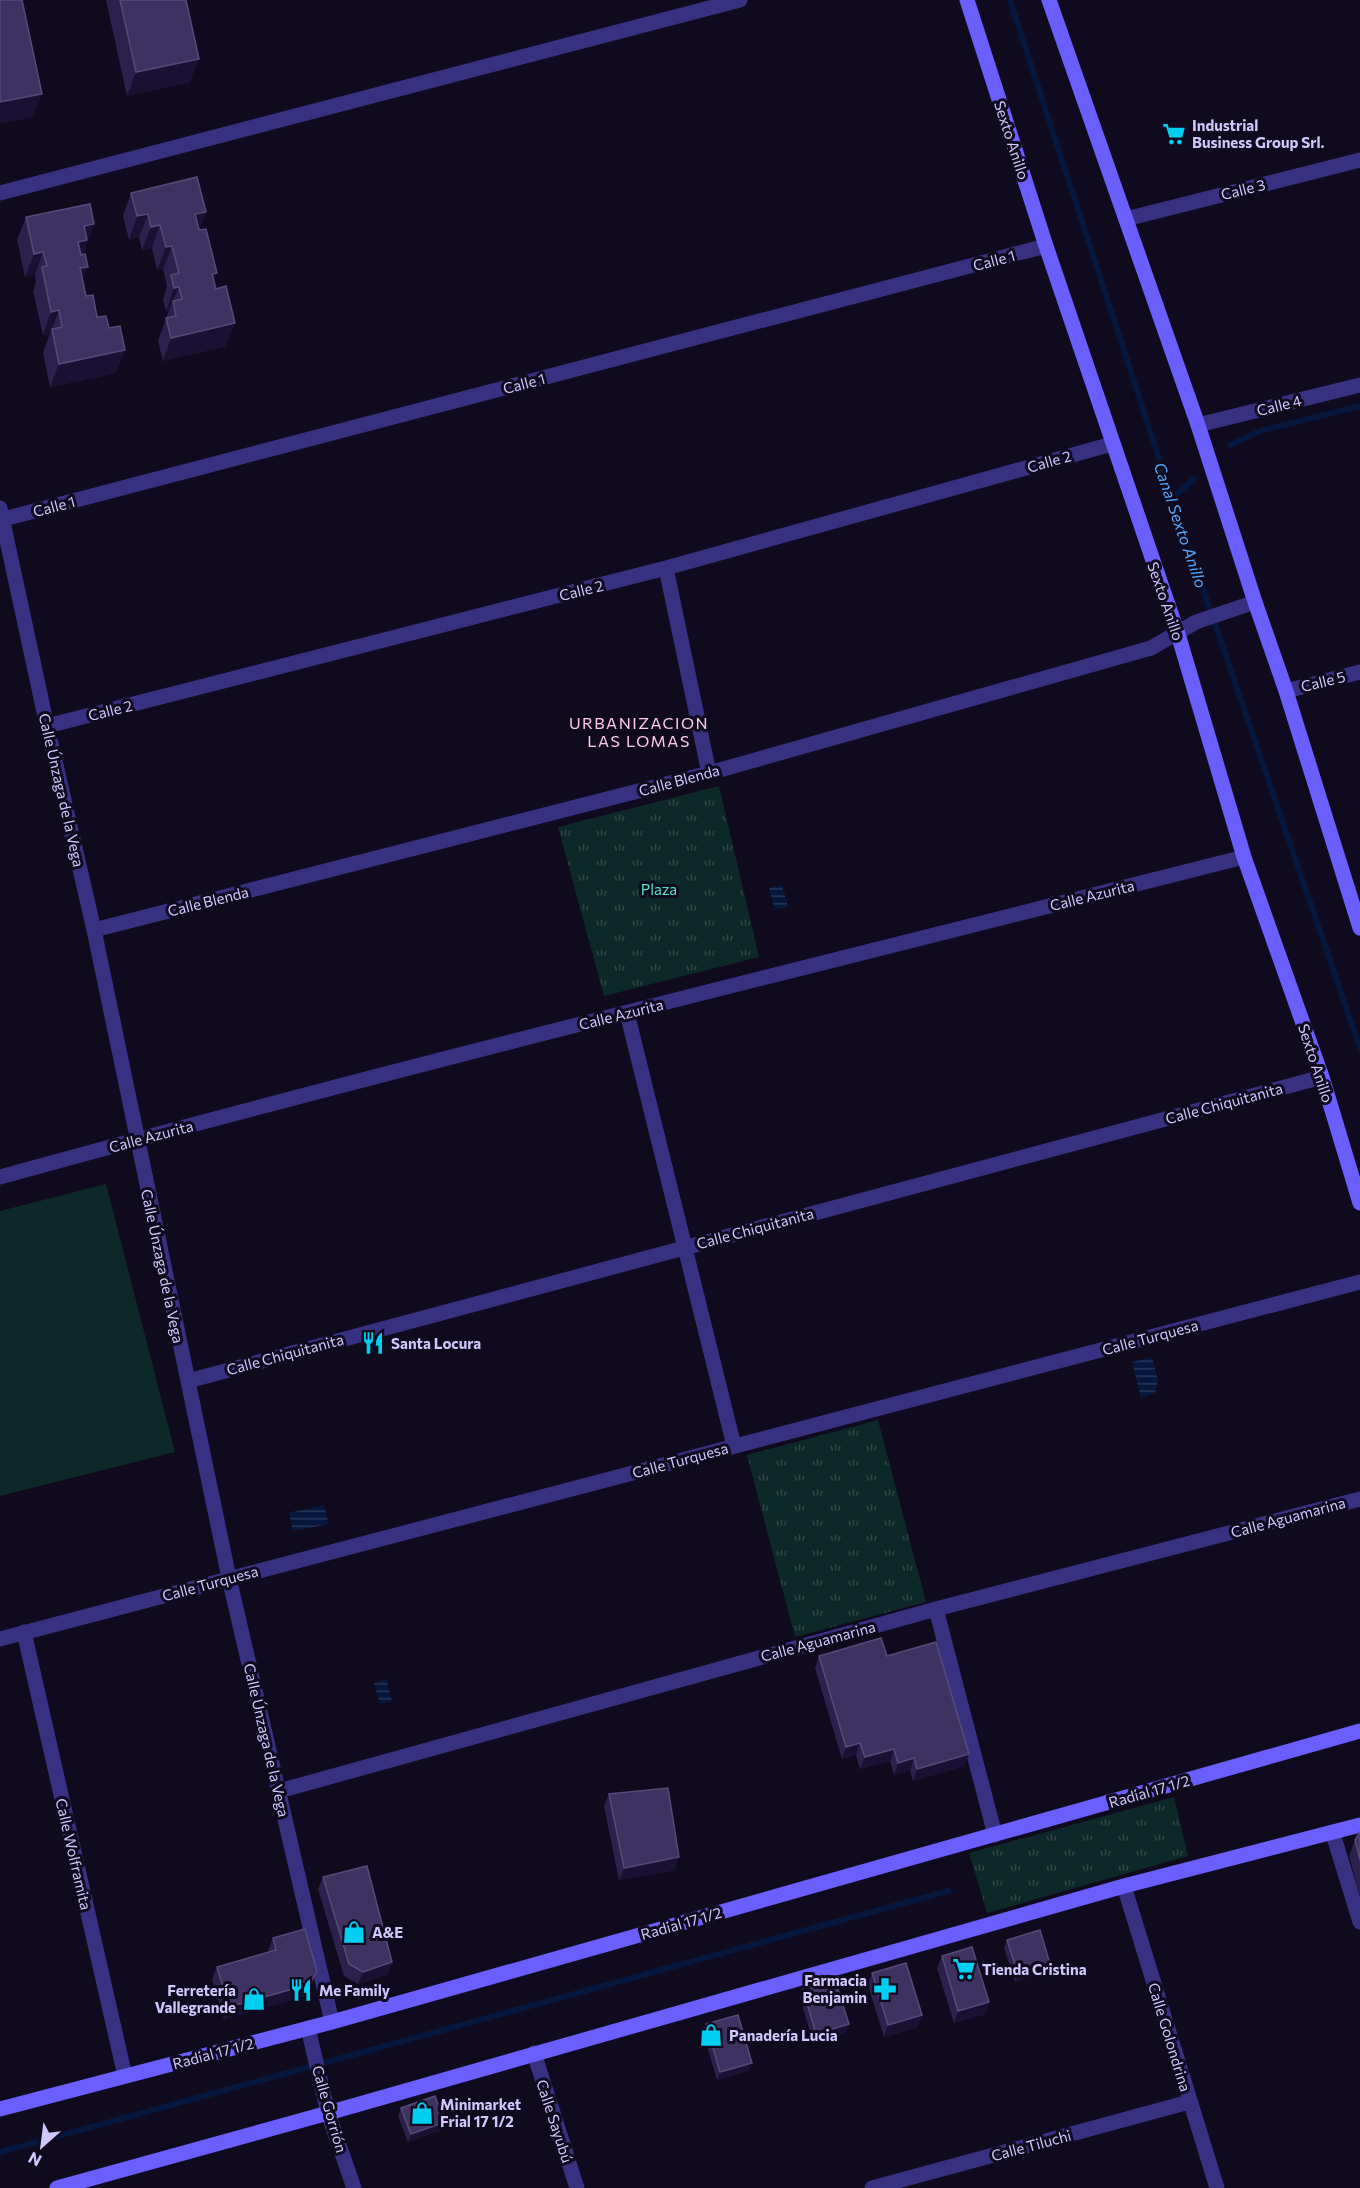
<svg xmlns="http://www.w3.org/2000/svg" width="1360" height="2188" font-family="Commissioner,sans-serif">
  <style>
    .grass { fill: url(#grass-tufts) }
    .pitch { fill: #0d2828 }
    .water { fill: url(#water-rules) }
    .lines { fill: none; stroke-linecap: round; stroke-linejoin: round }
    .stream { stroke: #05173c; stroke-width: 6 }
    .street { stroke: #383181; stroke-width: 15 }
    .secondary { stroke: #6a5eff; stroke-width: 15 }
    .wall { fill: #2c214d }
    .shaded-wall { fill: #191132 }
    .building { fill: #3e3360; stroke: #554a79; stroke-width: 1.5 }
    .labels { text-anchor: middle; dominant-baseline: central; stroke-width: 6; stroke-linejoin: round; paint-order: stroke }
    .poi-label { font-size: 15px; font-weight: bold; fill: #d0c7ff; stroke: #0f0a1e; text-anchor: start }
    .street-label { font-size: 15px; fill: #d0c7ff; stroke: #0f0a1e }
    .park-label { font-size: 15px; fill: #4be7c7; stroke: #0f0a1e }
    .water-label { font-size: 16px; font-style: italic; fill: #55a8ff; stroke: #0f0a1e }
    .neighbourhood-label { font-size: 16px; letter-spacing: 1.5px; fill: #ffc9e9; stroke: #0f0a1e }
  </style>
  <defs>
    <pattern id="grass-tufts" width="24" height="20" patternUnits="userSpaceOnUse" patternTransform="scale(1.5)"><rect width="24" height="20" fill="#0d2828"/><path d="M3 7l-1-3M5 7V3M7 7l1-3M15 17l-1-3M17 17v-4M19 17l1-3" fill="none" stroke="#2f4648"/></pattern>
    <pattern id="water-rules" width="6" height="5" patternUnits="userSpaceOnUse" patternTransform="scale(1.5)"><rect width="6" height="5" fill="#05173c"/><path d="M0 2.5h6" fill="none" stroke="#283759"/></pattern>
  </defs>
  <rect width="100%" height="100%" fill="#0f0a1e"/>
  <path class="grass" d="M 719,786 L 759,957 L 604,996 L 558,827 Z
    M 878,1420 L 926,1602 L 795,1637 L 747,1455 Z
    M 1174,1797 L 1188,1856 L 987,1913 L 969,1853 Z"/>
  <path class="pitch" d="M 106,1184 L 175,1452 L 0,1496 L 0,1211 Z"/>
  <path class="water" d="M 782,885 L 788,907 L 775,910 L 769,888 Z
    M 1152,1357 L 1158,1381 L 1155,1393 L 1141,1398 L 1132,1362 Z
    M 324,1505 L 329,1524 L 293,1531 L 289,1513 Z
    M 386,1679 L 392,1701 L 380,1704 L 374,1683 Z"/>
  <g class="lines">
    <path class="stream" d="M 1010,0 L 1172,498 L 1360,1048
      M 1230,445 L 1260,431 L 1360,406
      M 1172,498 L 1194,479
      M 0,2152 L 948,1891"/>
    <path class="street" d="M 0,193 L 740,0
      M 1126,219 L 1360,160
      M 1198,425 L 1360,385
      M 0,508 L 47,726 L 94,930 L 229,1578 L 332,2022
      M 0,520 L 1046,246
      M 666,568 L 709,773
      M 1286,691 L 1360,672
      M 47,726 L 666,568 L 1112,444
      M 94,930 L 709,773 L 1151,648 L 1196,622 L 1255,602
      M 627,1013 L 734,1446
      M 0,1177 C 413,1063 829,962 1244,857
      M 188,1381 L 1322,1077
      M 936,1609 L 995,1835
      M 24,1632 L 125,2076
      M 0,1639 L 1360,1282
      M 279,1791 L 936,1609 L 1360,1499
      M 1333,1834 L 1360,1922
      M 1124,1886 L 1217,2188
      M 308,2028 L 328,2113 L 354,2188
      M 534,2053 L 577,2188
      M 872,2188 L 1189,2102"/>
    <path class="secondary" d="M 967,0 L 1046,246 L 1178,634 L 1244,857 L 1322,1077 L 1360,1203
      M 1049,0 L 1198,425 L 1255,602 L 1286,691 L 1360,928
      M 0,2109 L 332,2022 L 1360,1731
      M 57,2188 L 328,2113 L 1124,1886 L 1360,1825"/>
  </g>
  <path class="wall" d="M 106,0 L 186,0 L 190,82 L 127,96 Z
    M 131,193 L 206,212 L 199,230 L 214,281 L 226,346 L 163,361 L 158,341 L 169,310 L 166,311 L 163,299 L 167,286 L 163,269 L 157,270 L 152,248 L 142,250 L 139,237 L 129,240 L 123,216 Z
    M 26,217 L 86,247 L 82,255 L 83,280 L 86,296 L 97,317 L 116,373 L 50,387 L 43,352 L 50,334 L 43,335 L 33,291 L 36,282 L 35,275 L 25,277 L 17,240 Z
    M 819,1656 L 887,1656 L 964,1766 L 913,1781 L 910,1770 L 894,1775 L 890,1761 L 860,1769 L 856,1755 L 842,1759 L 815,1668 Z
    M 609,1794 L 675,1870 L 619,1880 L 604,1806 Z
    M 1360,1832 L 1360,1897 L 1349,1856 L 1355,1840 Z
    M 323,1877 L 392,1962 L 388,1974 L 358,1984 L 344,1976 L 318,1889 Z
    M 273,1938 L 313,1983 L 306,1996 L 224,2019 L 212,1979 L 217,1967 L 269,1952 L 268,1951 Z
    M 1007,1940 L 1047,1972 L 1015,1982 L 1004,1948 Z
    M 942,1956 L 985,2014 L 954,2023 L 937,1968 Z
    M 872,1973 L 918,2027 L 884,2037 L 868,1985 Z
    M 803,1989 L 849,2024 L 846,2032 L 813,2042 L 800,1997 Z
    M 706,2024 L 749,2071 L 717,2080 L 703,2032 Z
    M 401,2108 L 445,2122 L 442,2130 L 408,2142 L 398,2116 Z"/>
  <path class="shaded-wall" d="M 199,59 L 190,82 L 127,96 L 136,72 Z
    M 42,94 L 33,117 L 0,124 L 0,102 Z
    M 206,212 L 197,235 L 195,214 Z
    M 148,214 L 139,237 L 129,240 L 137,216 Z
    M 94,224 L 79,264 L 69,266 L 84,226 Z
    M 160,225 L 152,248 L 142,250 L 151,227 Z
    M 172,246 L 163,269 L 157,270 L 166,247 Z
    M 43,252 L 35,275 L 25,277 L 34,254 Z
    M 88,267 L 79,290 L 80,268 Z
    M 217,273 L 209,296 L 212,274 Z
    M 179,287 L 169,310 L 166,311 L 174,288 Z
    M 59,310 L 50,334 L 43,335 L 51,312 Z
    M 235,323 L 226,346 L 163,361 L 171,338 Z
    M 125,350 L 116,373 L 50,387 L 59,364 Z
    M 860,1743 L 856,1755 L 842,1759 L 846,1747 Z
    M 894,1749 L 890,1761 L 860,1769 L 865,1757 Z
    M 969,1754 L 964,1766 L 913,1781 L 917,1769 Z
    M 914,1758 L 910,1770 L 894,1775 L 898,1763 Z
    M 679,1857 L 675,1870 L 619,1880 L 624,1868 Z
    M 392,1962 L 388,1974 L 358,1984 L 363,1972 Z
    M 1050,1964 L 1047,1972 L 1015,1982 L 1018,1974 Z
    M 317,1971 L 313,1983 L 306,1996 L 224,2019 L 229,2007 Z
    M 989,2002 L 985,2014 L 954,2023 L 958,2011 Z
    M 922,2015 L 918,2027 L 884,2037 L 888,2025 Z
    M 849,2024 L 846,2032 L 813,2042 L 816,2034 Z
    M 752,2063 L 749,2071 L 717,2080 L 720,2072 Z
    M 445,2122 L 442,2130 L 408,2142 L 411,2134 Z"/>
  <path class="building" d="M 0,0 L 22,0 L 42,94 L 0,102 Z
    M 120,0 L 186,0 L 199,59 L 136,72 Z
    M 197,177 L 206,212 L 195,214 L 199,230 L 206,229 L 217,273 L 212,274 L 216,289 L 226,286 L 235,323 L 171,338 L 166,318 L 176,316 L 173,301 L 182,299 L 179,287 L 174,288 L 171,275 L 179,273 L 172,246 L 166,247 L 160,225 L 151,227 L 148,214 L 137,216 L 131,193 Z
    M 90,204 L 94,224 L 84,226 L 87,240 L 78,242 L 81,255 L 85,254 L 88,267 L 80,268 L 86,296 L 93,295 L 97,317 L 106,316 L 109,328 L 120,326 L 125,350 L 59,364 L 52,329 L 62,327 L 59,310 L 51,312 L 42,267 L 47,266 L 43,252 L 34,254 L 26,217 Z
    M 881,1638 L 887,1656 L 936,1642 L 969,1754 L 917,1769 L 914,1758 L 898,1763 L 894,1749 L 865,1757 L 860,1743 L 846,1747 L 819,1656 Z
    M 668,1788 L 679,1857 L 624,1868 L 609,1794 Z
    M 1360,1832 L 1360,1860 L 1355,1840 Z
    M 367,1866 L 392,1962 L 363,1972 L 349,1964 L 323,1877 Z
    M 305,1929 L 317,1971 L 310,1984 L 229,2007 L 217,1967 L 276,1950 L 273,1938 Z
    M 1040,1930 L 1050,1964 L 1018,1974 L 1007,1940 Z
    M 972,1947 L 989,2002 L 958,2011 L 942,1956 Z
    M 906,1963 L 922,2015 L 888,2025 L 872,1973 Z
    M 835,1980 L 849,2024 L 816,2034 L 803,1989 Z
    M 738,2015 L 752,2063 L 720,2072 L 706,2024 Z
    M 435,2096 L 445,2122 L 411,2134 L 401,2108 Z"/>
  <defs>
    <g id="supermarket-bare" transform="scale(1.8)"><path d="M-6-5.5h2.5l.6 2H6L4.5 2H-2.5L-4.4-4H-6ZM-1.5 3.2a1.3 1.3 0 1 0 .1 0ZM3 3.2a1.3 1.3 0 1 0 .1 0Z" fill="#00cff2" stroke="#0f0a1e" stroke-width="2.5" paint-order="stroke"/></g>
    <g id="restaurant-bare" transform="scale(1.8)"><path d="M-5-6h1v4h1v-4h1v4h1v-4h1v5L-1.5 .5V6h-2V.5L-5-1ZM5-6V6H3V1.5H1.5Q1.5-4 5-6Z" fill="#00cff2" stroke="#0f0a1e" stroke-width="2.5" paint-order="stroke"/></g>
    <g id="shop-bare" transform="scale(1.8)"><path d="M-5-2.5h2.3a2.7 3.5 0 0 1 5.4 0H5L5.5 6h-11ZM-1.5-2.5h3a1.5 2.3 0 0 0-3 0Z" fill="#00cff2" stroke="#0f0a1e" stroke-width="2.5" paint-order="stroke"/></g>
    <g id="pharmacy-bare" transform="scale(1.8)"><path d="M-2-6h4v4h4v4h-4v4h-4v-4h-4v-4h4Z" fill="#00cff2" stroke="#0f0a1e" stroke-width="2.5" paint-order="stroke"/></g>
  </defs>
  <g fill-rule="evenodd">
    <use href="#supermarket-bare" x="1174" y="134"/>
    <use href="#restaurant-bare" x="373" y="1343"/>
    <use href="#shop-bare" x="354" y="1932"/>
    <use href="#supermarket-bare" x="964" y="1969"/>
    <use href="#pharmacy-bare" x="885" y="1989"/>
    <use href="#restaurant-bare" x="301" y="1990"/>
    <use href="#shop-bare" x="254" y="1999"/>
    <use href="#shop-bare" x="711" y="2035"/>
    <use href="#shop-bare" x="422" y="2113"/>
  </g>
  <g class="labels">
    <g class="poi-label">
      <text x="1192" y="125">Industrial<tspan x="1192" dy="17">Business Group Srl.</tspan></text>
      <text x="391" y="1343">Santa Locura</text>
      <text x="372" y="1932">A&amp;E</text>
      <text x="982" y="1969">Tienda Cristina</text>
      <text x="867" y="1980" text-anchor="end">Farmacia<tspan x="867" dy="17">Benjamin</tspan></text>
      <text x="236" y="1990" text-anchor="end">Ferretería<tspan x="236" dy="17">Vallegrande</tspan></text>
      <text x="319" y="1990">Me Family</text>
      <text x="729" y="2035">Panadería Lucia</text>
      <text x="440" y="2104">Minimarket<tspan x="440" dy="17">Frial 17 1/2</tspan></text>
    </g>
    <g class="street-label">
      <text transform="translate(1012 140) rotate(72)">Sexto Anillo</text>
      <text transform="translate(1243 189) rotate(-14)">Calle 3</text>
      <text transform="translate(994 260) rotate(-15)">Calle 1</text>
      <text transform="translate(524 383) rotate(-15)">Calle 1</text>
      <text transform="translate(1279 405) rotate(-14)">Calle 4</text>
      <text transform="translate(1049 461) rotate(-16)">Calle 2</text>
      <text transform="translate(54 506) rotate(-15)">Calle 1</text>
      <text transform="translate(581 590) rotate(-14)">Calle 2</text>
      <text transform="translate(1166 601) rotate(71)">Sexto Anillo</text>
      <text transform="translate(1323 681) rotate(-14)">Calle 5</text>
      <text transform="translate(110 710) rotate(-14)">Calle 2</text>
      <text transform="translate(679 780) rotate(-15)">Calle Blenda</text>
      <text transform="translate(62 790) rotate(77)">Calle Únzaga de la Vega</text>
      <text transform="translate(1092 895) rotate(-14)">Calle Azurita</text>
      <text transform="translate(208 901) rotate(-14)">Calle Blenda</text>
      <text transform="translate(621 1014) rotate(-14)">Calle Azurita</text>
      <text transform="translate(1316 1063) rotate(72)">Sexto Anillo</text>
      <text transform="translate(1224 1103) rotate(-15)">Calle Chiquitanita</text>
      <text transform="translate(151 1136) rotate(-15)">Calle Azurita</text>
      <text transform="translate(755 1228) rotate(-15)">Calle Chiquitanita</text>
      <text transform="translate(163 1266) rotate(78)">Calle Únzaga de la Vega</text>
      <text transform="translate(1150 1337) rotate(-15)">Calle Turquesa</text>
      <text transform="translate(285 1354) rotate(-15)">Calle Chiquitanita</text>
      <text transform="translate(680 1460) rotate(-15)">Calle Turquesa</text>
      <text transform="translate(1288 1517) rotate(-15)">Calle Aguamarina</text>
      <text transform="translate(210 1583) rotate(-15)">Calle Turquesa</text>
      <text transform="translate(818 1641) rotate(-15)">Calle Aguamarina</text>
      <text transform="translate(267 1740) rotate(77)">Calle Únzaga de la Vega</text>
      <text transform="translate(1149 1791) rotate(-16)">Radial 17 1/2</text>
      <text transform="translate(74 1854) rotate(77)">Calle Wolframita</text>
      <text transform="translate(681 1923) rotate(-16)">Radial 17 1/2</text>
      <text transform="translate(1170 2037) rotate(73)">Calle Golondrina</text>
      <text transform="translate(213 2053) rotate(-15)">Radial 17 1/2</text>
      <text transform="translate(330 2109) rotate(74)">Calle Gorrión</text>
      <text transform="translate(555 2121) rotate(72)">Calle Sayubú</text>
      <text transform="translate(1031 2145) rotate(-15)">Calle Tiluchi</text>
    </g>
    <g class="park-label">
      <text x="659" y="889">Plaza</text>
    </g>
    <g class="water-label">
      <text transform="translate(1181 525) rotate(71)">Canal Sexto Anillo</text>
    </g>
    <g class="neighbourhood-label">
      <text x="639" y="722">URBANIZACION<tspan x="639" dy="18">LAS LOMAS</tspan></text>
    </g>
  </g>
  <g transform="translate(42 2146) rotate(208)" stroke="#0f0a1e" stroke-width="4.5" paint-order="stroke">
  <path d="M0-4.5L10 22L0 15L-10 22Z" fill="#d0c7ff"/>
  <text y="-9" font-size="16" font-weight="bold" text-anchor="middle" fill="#d0c7ff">N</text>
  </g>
</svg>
